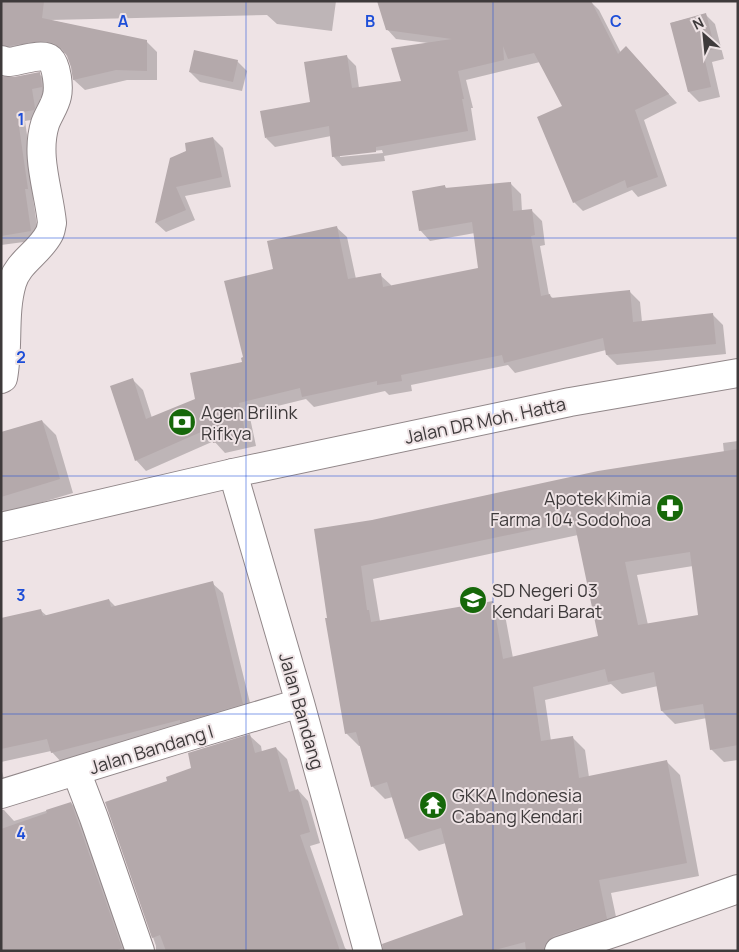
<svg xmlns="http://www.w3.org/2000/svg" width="739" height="952" font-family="Manrope,sans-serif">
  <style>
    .shadow { fill: #0003; fill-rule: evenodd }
    .building { fill: #b4a9ab; fill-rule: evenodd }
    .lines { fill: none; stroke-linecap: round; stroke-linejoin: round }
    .minor-casing { stroke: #918789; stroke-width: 30 }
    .trunk-casing { stroke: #918789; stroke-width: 30 }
    .minor { stroke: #fff; stroke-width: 28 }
    .trunk { stroke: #fff; stroke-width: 28 }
    .grid { fill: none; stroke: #1d4ed8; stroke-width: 1; stroke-opacity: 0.55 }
    .labels { text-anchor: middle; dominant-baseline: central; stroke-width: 4; stroke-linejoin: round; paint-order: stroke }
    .poi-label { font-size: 18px; fill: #3e3a3b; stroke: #eee3e5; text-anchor: start }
    .street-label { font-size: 18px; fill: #3e3a3b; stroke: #eee3e5 }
    .grid-label { font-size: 16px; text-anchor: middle; font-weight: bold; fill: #1d4ed8; stroke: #eee3e5; stroke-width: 4; stroke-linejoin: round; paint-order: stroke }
  </style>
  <rect width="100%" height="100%" fill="#eee3e5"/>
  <path class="shadow" d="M 1,1 L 336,1 L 332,31 L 277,24 L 267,15 L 50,20 L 147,42 L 157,52 L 157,80 L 127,80 L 85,90 L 74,80 L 72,67 L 68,55 L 65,53 L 52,51 L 1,48 Z
    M 590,1 L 599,10 L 621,53 L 635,57 L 677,103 L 644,120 L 667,186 L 638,197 L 632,190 L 583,211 L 574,202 L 564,107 L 540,62 L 466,80 L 473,108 L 471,108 L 476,140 L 384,156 L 385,161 L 342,166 L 333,156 L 331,136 L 275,147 L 266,138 L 312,103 L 347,57 L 356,66 L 359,88 L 403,82 L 428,43 L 396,39 L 387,29 ZM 382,150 L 383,153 L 340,157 L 340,155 Z
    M 705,14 L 715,24 L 724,59 L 712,62 L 720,97 L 699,102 L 689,92 L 671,23 Z
    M 237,61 L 247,71 L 242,91 L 200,82 L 190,72 Z
    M 39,74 L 48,82 L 50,95 L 40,98 L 43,118 L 25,121 L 36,197 L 33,198 L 39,240 L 1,245 L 1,77 L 6,79 Z
    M 213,138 L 223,148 L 231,187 L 185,196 L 195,220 L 166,232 L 156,223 L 171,159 Z
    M 511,184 L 521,194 L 522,212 L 531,210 L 542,221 L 545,245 L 540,246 L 549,295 L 554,299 L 629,291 L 640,302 L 642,322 L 713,315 L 723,325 L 726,354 L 617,365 L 607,355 L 606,350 L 515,373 L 508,365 L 411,385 L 412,391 L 389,395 L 385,391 L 314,407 L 306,399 L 249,413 L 256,446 L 225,453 L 214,441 L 146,471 L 136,460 L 133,380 L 143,390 L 152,418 L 196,400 L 244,363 L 274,270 L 336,227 L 347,237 L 356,279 L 380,275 L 391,285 L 391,287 L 479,269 L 475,233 L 430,241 L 420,230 L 445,186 L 447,189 Z
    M 42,421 L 56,435 L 73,493 L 6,513 L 1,509 L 1,433 Z
    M 738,441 L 738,760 L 724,762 L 711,749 L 707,718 L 675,724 L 662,711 L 658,686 L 622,694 L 611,684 L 545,700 L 551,741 L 572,737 L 585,750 L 589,777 L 667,762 L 680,775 L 699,876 L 611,893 L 619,931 L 564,951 L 419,951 L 465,916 L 446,843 L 419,851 L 406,838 L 393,797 L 385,799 L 372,786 L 361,746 L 359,746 L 346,733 L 329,619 L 372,521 L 724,453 L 723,443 ZM 578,535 L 600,637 L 513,658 L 505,615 L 492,602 L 380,621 L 373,579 ZM 693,566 L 699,616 L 648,625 L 637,575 Z
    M 212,583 L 223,593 L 253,715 L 63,764 L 51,751 L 1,762 L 1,620 L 40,610 L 47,616 L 109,600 L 116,607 Z
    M 250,736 L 261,746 L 262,752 L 276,748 L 287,759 L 296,791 L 298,790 L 308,801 L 320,843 L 310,846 L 345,948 L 348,951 L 156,951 L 156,946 L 106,803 L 169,782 Z
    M 1,768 L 7,790 L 1,793 Z
    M 71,803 L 82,814 L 130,951 L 1,951 L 1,810 L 4,810 L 14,821 Z"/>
  <path class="building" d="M 1,1 L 44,1 L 42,18 L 147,40 L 147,71 L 116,70 L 73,80 L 71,67 L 67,56 L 62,49 L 53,43 L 41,41 L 9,46 L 1,45 Z
    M 377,1 L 591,1 L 618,54 L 626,46 L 669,94 L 635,110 L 658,177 L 627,188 L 625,180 L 573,203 L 537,117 L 562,106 L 534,53 L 508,59 L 503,46 L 504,60 L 458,71 L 464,99 L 462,99 L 468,131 L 376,147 L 376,152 L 332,157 L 329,126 L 265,138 L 260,111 L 310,102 L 304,62 L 347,55 L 352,88 L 401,81 L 391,48 L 452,39 L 386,30 Z
    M 706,13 L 715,49 L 703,52 L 711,87 L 688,92 L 670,23 Z
    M 194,50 L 238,60 L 233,82 L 189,72 Z
    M 40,72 L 42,87 L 32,89 L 35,108 L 34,110 L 17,113 L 28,189 L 25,189 L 31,231 L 1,236 L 1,76 L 14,77 Z
    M 213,137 L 222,177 L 176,187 L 186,210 L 155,223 L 170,158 L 186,151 L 185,143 Z
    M 511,182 L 513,211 L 532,209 L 535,235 L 531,236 L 541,296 L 550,294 L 551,298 L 630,290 L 633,322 L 713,313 L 716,344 L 606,355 L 603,338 L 504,363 L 502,355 L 401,375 L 402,381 L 377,385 L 377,381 L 302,397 L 300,388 L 239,403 L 246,436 L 213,443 L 210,428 L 135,461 L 110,386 L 133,378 L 146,419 L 195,399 L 190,373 L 242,362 L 241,358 L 243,357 L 224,281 L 273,269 L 267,241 L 337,226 L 348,279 L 381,273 L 383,287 L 478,268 L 472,222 L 419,231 L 412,191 L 445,185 L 445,188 Z
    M 42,420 L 60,479 L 1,497 L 1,432 Z
    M 738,449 L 738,745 L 710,750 L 703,704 L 661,711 L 654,672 L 608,682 L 605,669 L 533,687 L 541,741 L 573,736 L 579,778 L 667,760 L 687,863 L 599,880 L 607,919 L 554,936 L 547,941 L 544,947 L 544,951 L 526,951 L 525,942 L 491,951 L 383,951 L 382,944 L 463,915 L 441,828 L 405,839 L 387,782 L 371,787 L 356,732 L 345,734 L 325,618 L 327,618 L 314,529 L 372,520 L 598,471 ZM 574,521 L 598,636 L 503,659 L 493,601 L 371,622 L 369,610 L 367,610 L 361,566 ZM 690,552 L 698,615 L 638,625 L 625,562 Z
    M 213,581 L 243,704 L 180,723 L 180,720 L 51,753 L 47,739 L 1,749 L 1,618 L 41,609 L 43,616 L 109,599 L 111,607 Z
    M 250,734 L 255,753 L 276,747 L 289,792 L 298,789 L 310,832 L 300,835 L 340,951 L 166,951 L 160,935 L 152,938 L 105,802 L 167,781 L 166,777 L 191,768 L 188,753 Z
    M 71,802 L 122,948 L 115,951 L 1,951 L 1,829 L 47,813 L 46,810 Z"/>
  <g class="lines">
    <g class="minor-casing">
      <path id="minor" d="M 1,60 C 3,60 6,62 8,62 C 17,62 42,52 50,59 C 57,66 59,87 57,96 C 55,106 48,115 45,124 C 35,156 49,191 52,223 C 51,227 51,231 49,234 C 39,253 18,262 12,283 C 3,313 9,347 3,378 L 1,379
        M 233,473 L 300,703 L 368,951
        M 76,771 L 94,818 L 140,951
        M 1,794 L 173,741 L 300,703
        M 559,951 L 622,930 L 738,889"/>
    </g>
    <g class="trunk-casing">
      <path id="trunk" d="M 1,527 L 233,473 L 570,402 L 738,373"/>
    </g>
    <use href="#minor" class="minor"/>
    <use href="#trunk" class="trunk"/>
  </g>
  <path class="grid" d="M 246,1 L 246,951M 493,1 L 493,951M 1,238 L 738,238M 1,476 L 738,476M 1,714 L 738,714"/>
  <defs>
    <g id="bank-disc" transform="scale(1.4375)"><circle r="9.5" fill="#16680a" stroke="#eee3e5"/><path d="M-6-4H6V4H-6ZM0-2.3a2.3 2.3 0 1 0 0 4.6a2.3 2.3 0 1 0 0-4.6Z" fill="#fff"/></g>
    <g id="pharmacy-disc" transform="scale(1.4375)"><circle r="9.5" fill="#16680a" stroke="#eee3e5"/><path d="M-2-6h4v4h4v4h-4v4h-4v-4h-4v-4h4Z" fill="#fff"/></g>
    <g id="school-disc" transform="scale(1.4375)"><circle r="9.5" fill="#16680a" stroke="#eee3e5"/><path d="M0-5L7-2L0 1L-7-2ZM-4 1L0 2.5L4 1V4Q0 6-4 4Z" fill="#fff"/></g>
    <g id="temple-disc" transform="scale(1.4375)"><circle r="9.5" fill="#16680a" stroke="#eee3e5"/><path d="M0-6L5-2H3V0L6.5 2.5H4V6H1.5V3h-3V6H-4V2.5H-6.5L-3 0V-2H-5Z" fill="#fff"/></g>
  </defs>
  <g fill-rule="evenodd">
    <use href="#bank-disc" x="182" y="422"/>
    <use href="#pharmacy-disc" x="670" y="508"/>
    <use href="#school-disc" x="473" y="600"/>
    <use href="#temple-disc" x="433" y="805"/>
  </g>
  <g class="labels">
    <g class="poi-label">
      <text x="201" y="412">Agen Brilink<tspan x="201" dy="21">Rifkya</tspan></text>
      <text x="651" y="498" text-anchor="end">Apotek Kimia<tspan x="651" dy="21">Farma 104 Sodohoa</tspan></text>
      <text x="492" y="590">SD Negeri 03<tspan x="492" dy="21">Kendari Barat</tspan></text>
      <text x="452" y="795">GKKA Indonesia<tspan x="452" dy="21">Cabang Kendari</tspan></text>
    </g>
    <g class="street-label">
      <text transform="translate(485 420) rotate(-12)">Jalan DR Moh. Hatta</text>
      <text transform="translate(302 711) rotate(74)">Jalan Bandang</text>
      <text transform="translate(151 749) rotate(-17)">Jalan Bandang I</text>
    </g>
  </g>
  <g class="grid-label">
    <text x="123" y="27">A</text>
    <text x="370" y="27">B</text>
    <text x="616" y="27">C</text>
    <text x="21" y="125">1</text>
    <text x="21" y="363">2</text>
    <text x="21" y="601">3</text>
    <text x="21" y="839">4</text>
  </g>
  <rect width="739" height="952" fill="none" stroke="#3e3a3b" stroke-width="5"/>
  <g transform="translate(704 35) rotate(333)" stroke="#eee3e5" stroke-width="4" paint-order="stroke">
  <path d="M0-4L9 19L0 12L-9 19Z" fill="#3e3a3b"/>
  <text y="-8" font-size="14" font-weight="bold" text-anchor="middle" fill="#3e3a3b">N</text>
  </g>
</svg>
